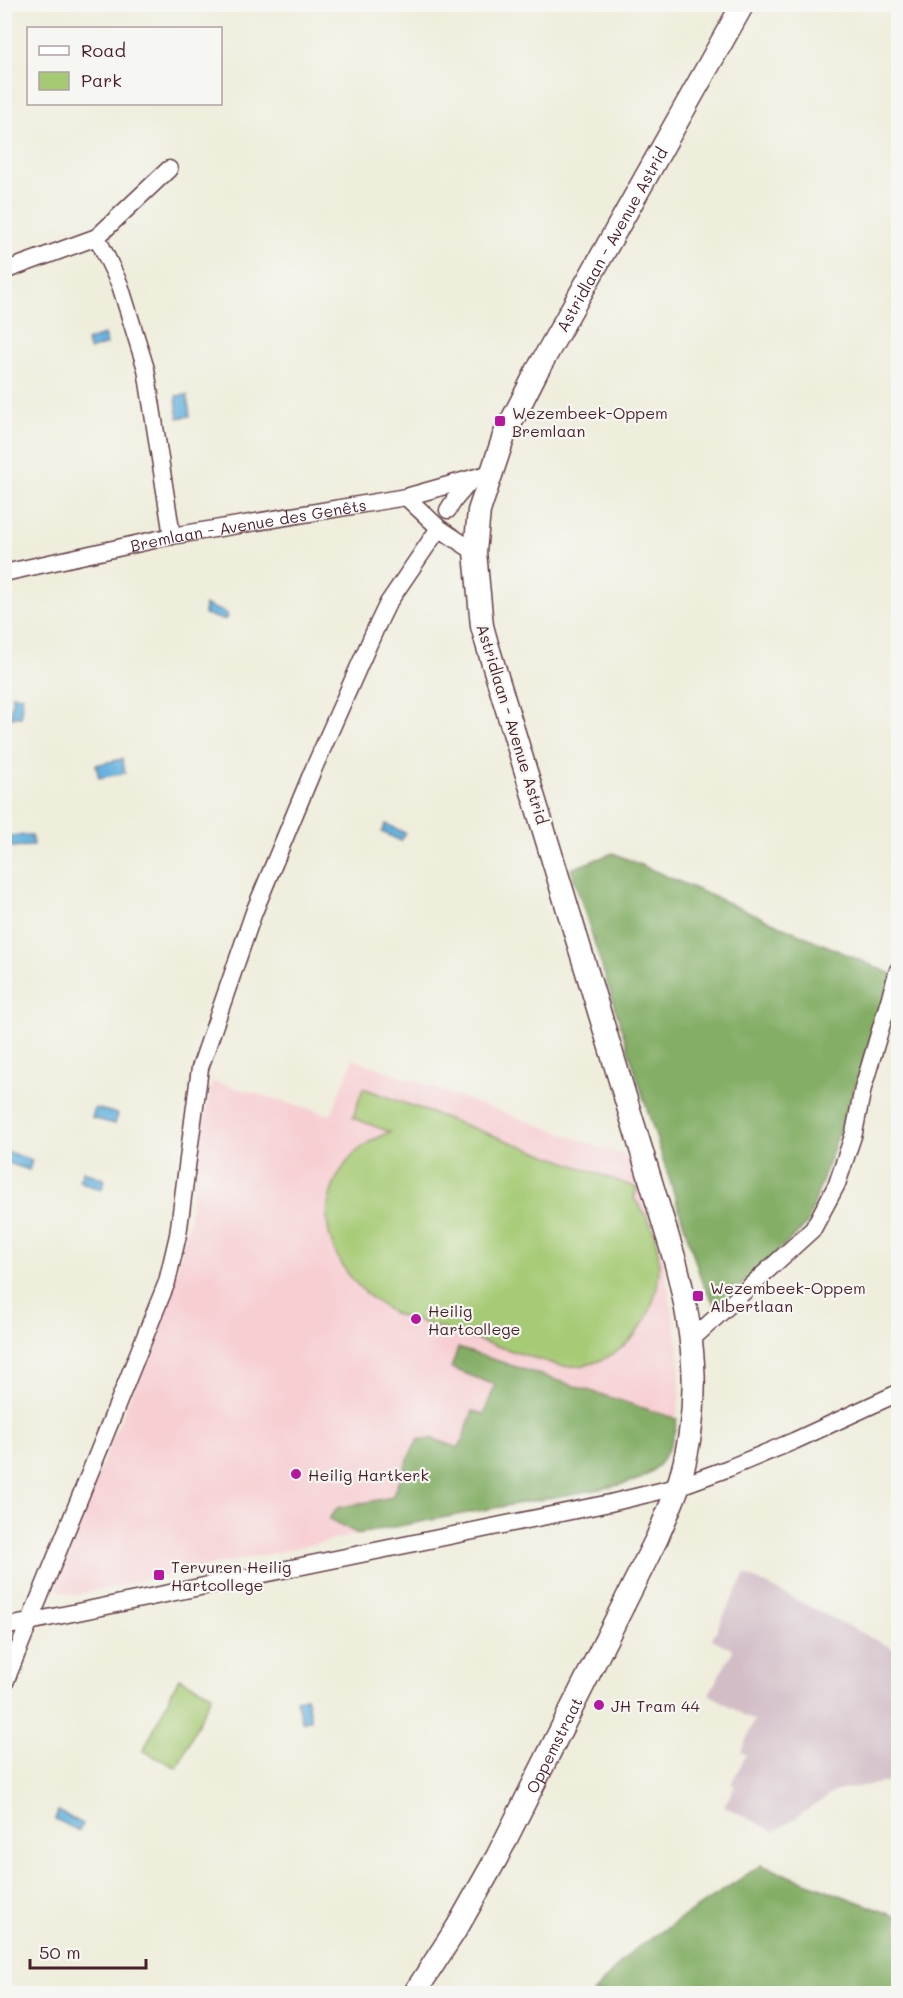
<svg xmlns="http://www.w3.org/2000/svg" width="903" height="1998" font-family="Mali,sans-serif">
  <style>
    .built { fill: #f7cfd3 }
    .industrial { fill: #d2bdc7 }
    .green { fill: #a6ca74; stroke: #787450; stroke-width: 1.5 }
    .forest { fill: #84ae66; stroke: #676648; stroke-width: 1.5 }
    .water { fill: #65b2de; stroke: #586884; stroke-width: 1.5 }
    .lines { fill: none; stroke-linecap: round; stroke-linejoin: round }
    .street-casing { stroke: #633e45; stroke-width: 19 }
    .secondary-casing { stroke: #633e45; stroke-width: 25 }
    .street { stroke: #fff; stroke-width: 16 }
    .secondary { stroke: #fff; stroke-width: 22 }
    .poi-dot { fill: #b5179e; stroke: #f6f6f2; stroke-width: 2 }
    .labels { text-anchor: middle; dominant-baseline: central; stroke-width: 4.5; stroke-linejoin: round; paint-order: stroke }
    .street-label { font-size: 16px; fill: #4a1f2b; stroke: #f6f6f2 }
    .poi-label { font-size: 16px; fill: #4a1f2b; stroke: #f6f6f2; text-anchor: start }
  </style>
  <rect width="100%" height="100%" fill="#f6f6f2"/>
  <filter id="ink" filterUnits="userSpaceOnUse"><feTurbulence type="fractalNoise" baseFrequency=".0167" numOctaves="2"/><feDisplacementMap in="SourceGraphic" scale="12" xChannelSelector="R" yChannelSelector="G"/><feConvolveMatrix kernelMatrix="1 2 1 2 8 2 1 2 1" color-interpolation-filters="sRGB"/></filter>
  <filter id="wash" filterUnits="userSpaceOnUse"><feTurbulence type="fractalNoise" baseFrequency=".008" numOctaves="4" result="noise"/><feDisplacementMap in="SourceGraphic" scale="24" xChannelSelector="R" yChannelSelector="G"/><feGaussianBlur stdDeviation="1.35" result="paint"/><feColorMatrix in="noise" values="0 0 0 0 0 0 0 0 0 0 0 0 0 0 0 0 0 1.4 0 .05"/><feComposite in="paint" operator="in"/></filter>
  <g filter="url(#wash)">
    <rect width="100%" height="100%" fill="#efeddb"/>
    <path class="built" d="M 353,1059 L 631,1158 L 664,1263 L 679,1350 L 680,1394 L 674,1435 L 670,1447 L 653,1469 L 637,1480 L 404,1525 L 74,1595 L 60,1592 L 54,1584 L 54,1580 L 132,1393 L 171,1288 L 188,1227 L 200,1143 L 212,1081 L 331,1115 Z"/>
    <path class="industrial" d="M 745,1574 L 898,1651 L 898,1778 L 896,1780 L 836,1791 L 774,1832 L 724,1806 L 735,1786 L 731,1784 L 746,1755 L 741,1752 L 754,1721 L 709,1694 L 733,1650 L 712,1639 Z"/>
    <path class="green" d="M 363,1088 L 637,1188 L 634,1199 C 690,1262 646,1374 560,1366 L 395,1314 C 346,1286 308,1232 338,1176 C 350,1153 367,1141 390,1132 L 353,1118 Z
      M 179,1678 L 212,1694 L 177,1768 L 143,1751 Z"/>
    <path class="forest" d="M 613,853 L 894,975 L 807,1224 L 717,1308 L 702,1282 L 571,869 Z
      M 458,1348 L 677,1419 C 673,1443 665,1464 644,1477 C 628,1486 579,1492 560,1496 C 492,1508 425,1521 358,1534 L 329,1519 L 337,1508 L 392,1497 L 412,1450 L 419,1439 L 434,1439 L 459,1448 L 473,1411 L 484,1414 L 495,1385 L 451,1368 Z
      M 761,1865 L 898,1917 L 898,1993 L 593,1993 L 632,1951 Z"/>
    <path class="water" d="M 104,335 L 107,344 L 90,350 L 86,341 Z
      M 187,395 L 190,416 L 178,418 L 176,396 Z
      M 205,605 L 226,613 L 227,618 L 223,620 L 204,614 Z
      M 12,695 L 22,696 L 21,717 L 11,717 Z
      M 122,759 L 125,773 L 99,778 L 96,765 Z
      M 386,824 L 405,833 L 401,841 L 382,832 Z
      M 32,835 L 33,846 L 8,847 L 8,836 Z
      M 95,1108 L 118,1114 L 115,1124 L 92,1118 Z
      M 5,1151 L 32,1160 L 29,1170 L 5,1162 Z
      M 83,1171 L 105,1180 L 101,1190 L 79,1181 Z
      M 306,1697 L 311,1719 L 302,1722 L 296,1700 Z
      M 58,1811 L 83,1824 L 79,1831 L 55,1819 Z"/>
  </g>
  <g filter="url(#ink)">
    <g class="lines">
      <g class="street-casing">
        <g id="street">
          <path d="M 97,237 L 120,285 L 146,369 L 172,536"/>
          <path d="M 4,271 L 97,237 L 169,169"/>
          <path d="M 406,497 L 439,528 L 475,552"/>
          <path d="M 448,510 L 455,499 L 473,478"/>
          <path id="s1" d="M 4,573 L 172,536 L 406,497 L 491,473"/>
          <path d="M 692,1339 L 813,1229 L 837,1184 L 854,1133 L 863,1088 L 898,970"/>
          <path d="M 4,1627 L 610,1503 L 677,1487 L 729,1468 L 794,1441 L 898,1393"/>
          <path d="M 4,1685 L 167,1282 L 178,1235 L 200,1068 L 254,912 L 313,770 L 375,630 L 388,603 L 439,528"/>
        </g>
      </g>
      <g class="secondary-casing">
        <g id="secondary">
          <path id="s2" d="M 414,1994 L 458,1926 L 497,1857 L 657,1538 C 664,1521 672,1504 678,1487 C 702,1408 696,1342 676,1264 L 487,644 L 482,626 L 475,552 L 479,511 L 504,436 L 537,371 L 743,4"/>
        </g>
      </g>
      <use href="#street" class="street"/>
      <use href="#secondary" class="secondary"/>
    </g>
  </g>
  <g class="poi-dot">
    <rect x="494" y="415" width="12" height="12" rx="3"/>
    <rect x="692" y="1290" width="12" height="12" rx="3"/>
    <circle cx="416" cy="1319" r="6"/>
    <circle cx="296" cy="1474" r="6"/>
    <rect x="153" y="1569" width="12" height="12" rx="3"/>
    <circle cx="599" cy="1705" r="6"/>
  </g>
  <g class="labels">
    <g class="street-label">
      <text stroke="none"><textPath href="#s2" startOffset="1884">Astridlaan - Avenue Astrid</textPath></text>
      <text stroke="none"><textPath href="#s1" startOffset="249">Bremlaan - Avenue des Genêts</textPath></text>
      <text transform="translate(513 724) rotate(73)">Astridlaan - Avenue Astrid</text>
      <text stroke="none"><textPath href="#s2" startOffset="286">Oppemstraat</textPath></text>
    </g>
    <g class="poi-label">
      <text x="512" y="412">Wezembeek-Oppem<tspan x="512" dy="18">Bremlaan</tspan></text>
      <text x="710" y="1287">Wezembeek-Oppem<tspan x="710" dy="18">Albertlaan</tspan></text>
      <text x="428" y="1310">Heilig<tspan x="428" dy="18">Hartcollege</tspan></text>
      <text x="308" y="1474">Heilig Hartkerk</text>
      <text x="171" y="1566">Tervuren Heilig<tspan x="171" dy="18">Hartcollege</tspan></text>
      <text x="611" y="1705">JH Tram 44</text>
    </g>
  </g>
  <rect width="903" height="1998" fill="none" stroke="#f6f6f2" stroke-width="24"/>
  <rect x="27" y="27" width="195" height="78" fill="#f6f6f2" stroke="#b1a0a2" stroke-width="1.5"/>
  <rect x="39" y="46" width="30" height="9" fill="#ffffff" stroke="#b1a0a2" stroke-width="1.5"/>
  <text x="81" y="57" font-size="18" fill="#4a1f2b">Road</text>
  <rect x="39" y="72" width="30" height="18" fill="#a6ca74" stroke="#b1a0a2" stroke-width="1.5"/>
  <text x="81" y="87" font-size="18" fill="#4a1f2b">Park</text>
  <path d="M30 1959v9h116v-9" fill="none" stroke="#4a1f2b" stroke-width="3"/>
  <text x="39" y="1959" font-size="18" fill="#4a1f2b" stroke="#f6f6f2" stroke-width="4.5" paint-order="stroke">50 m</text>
</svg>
